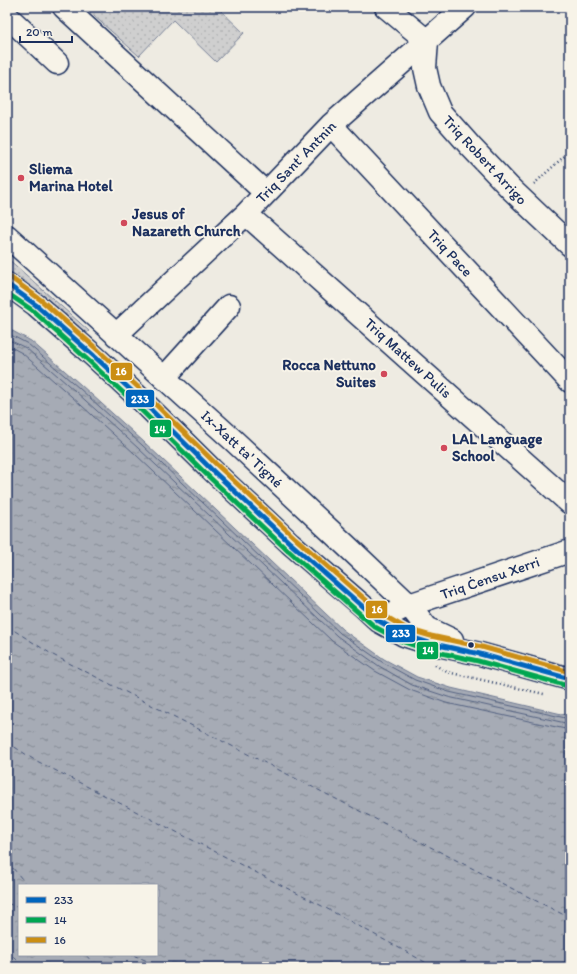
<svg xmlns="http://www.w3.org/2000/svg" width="577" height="974" font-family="Itim,sans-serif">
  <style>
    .grass { fill: url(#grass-dots); stroke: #757f96 }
    .water { fill: url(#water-ripples); stroke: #6e7992; fill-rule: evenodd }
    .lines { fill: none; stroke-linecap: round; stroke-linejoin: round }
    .shore { stroke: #536181; stroke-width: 1 }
    .ferry { stroke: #455478; stroke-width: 1; stroke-dasharray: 5 4; stroke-linecap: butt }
    .minor-casing { stroke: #1b2f5e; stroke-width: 25 }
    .path { stroke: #1b2f5e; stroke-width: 2.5; stroke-dasharray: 1 3; stroke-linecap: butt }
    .minor { stroke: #f7f3e8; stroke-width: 22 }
    .bus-1-casing { stroke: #f7f3e8; stroke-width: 8 }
    .bus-2-casing { stroke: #f7f3e8; stroke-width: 8 }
    .bus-3-casing { stroke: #f7f3e8; stroke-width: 8 }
    .bus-1 { stroke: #0065bd; stroke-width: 5 }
    .bus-2 { stroke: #00a651; stroke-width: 5 }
    .bus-3 { stroke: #cb8e13; stroke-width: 5 }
    .poi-dot { fill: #d1495b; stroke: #f7f3e8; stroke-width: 1.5 }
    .bus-dot { fill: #1b2f5e; stroke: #f7f3e8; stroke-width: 1.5 }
    .labels { text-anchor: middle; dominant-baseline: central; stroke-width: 4; stroke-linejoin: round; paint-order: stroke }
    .street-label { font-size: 15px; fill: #1b2f5e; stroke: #f7f3e8 }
    .poi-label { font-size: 15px; font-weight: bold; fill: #1b2f5e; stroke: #f7f3e8; text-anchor: start }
    .line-badge { stroke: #f7f3e8; stroke-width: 1.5 }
    .badge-label { font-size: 11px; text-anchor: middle; font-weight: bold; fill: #fff }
  </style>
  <defs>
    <pattern id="grass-dots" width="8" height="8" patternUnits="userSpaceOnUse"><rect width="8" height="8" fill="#cfcfcf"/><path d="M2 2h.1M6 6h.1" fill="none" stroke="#b1b2b4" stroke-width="1.8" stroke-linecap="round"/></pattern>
    <pattern id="water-ripples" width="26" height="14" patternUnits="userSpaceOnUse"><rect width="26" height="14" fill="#a6abb5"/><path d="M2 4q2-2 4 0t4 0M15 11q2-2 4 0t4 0" fill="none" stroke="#868c96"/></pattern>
  </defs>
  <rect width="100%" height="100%" fill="#eeebe2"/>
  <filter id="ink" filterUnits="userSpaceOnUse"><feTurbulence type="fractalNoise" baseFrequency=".025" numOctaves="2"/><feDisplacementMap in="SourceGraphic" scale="8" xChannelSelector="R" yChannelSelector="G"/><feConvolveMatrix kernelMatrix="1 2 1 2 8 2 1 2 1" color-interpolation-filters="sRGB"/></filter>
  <g filter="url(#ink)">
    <path class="grass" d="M 84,7 L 217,7 L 244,33 L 216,62 L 173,20 L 139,56 Z
      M 7,258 L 89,331 L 85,334 L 14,275 L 7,271 Z"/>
    <path class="water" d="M 7,328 L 31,341 L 81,385 L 144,442 L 343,630 L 384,659 L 417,677 L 451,688 L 570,716 L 570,967 L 7,967 ZM 19,885 L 157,885 L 157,955 L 19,955 Z"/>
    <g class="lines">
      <path class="shore" d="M 7,333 L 28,344 L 79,388 L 142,445 L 340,633 L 382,662 L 415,680 L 449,692 L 570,719
        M 7,339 L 26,348 L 75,391 L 138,448 L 337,636 L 379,666 L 412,685 L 448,697 L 570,724
        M 7,345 L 22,353 L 71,396 L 134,453 L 332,641 L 375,671 L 410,690 L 446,703 L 570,730"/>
      <path class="ferry" d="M 7,626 L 53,655 L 570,918
        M 7,742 L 33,759 L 322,906 L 434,967
        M 7,861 L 27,885
        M 7,903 L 19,908
        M 7,950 L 24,967
        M 86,955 L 96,967
        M 133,955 L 162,967"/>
      <g class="minor-casing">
        <path id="minor" d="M 64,7 L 266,193
          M 386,7 L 427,41 L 425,68 L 429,86 L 440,112 L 471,147 L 511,189 L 570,245
          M 7,16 L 57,63
          M 331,125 L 570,381
          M 246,214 L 570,503
          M 7,236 L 233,440 L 351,550 L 409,605 L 427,628 L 452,640
          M 7,284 L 36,305 L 94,356 L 135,394 L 211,469 L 290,543 L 364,607 L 379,621 L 404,635 L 429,643 L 480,654 L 570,679
          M 116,335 L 246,214 L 331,125 L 465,7
          M 164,378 L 229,306
          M 397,611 L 409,605 L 570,551"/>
      </g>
      <path class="path" d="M 534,184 L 570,151
        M 435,665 L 447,672 L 544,694"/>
      <use href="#minor" class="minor"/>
      <g class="bus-1-casing">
        <path id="bus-1" d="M 7,284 L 36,305 L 94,356 L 135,394 L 211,469 L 290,543 L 379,621 L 404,635 L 429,643 L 480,654 L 570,679"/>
      </g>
      <g class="bus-2-casing">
        <path id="bus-2" d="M 7,293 L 32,310 L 89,361 L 130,399 L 206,474 L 285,548 L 375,627 L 401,641 L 427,650 L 478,661 L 568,686"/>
      </g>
      <g class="bus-3-casing">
        <path id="bus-3" d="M 11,278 L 41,300 L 99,351 L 140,389 L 216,464 L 295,538 L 383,615 L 407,629 L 431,636 L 482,647 L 570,672"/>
      </g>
      <use href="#bus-1" class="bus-1"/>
      <use href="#bus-2" class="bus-2"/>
      <use href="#bus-3" class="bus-3"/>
    </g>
  </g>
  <g class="poi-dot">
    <circle cx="21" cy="178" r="4"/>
    <circle cx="124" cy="223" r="4"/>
    <circle cx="384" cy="374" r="4"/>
    <circle cx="444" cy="448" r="4"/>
  </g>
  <circle class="bus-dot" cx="471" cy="645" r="3.5"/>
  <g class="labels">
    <g class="street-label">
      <text transform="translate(485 160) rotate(47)">Triq Robert Arrigo</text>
      <text transform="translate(296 162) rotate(-46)">Triq Sant' Antnin</text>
      <text transform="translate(450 253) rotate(47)">Triq Pace</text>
      <text transform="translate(408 358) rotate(42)">Triq Mattew Pulis</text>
      <text transform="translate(242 449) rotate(43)">Ix-Xatt ta' Tigné</text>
      <text transform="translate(490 578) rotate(-19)">Triq Ċensu Xerri</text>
    </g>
    <g class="poi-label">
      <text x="29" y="169">Sliema<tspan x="29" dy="17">Marina Hotel</tspan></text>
      <text x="132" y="214">Jesus of<tspan x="132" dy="17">Nazareth Church</tspan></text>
      <text x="376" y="365" text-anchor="end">Rocca Nettuno<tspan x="376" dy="17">Suites</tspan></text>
      <text x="452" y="439">LAL Language<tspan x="452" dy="17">School</tspan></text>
    </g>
  </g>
  <g class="line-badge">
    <rect x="110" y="362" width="23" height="19" rx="4" fill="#cb8e13"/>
    <rect x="125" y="389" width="30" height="19" rx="4" fill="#0065bd"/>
    <rect x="149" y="419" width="23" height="19" rx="4" fill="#00a651"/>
    <rect x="365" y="600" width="23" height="19" rx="4" fill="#cb8e13"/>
    <rect x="385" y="624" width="31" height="19" rx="4" fill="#0065bd"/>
    <rect x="416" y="641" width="23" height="19" rx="4" fill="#00a651"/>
  </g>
  <g class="badge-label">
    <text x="121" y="375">16</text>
    <text x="140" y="403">233</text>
    <text x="160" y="433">14</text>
    <text x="377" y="613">16</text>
    <text x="401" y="637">233</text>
    <text x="428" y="654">14</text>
  </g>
  <rect width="577" height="974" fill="none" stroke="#f7f3e8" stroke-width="24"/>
  <rect x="12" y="12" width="553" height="950" fill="none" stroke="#1b2f5e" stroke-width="1.5" filter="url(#ink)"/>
  <rect x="18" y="884" width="140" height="72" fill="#f7f3e8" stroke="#9fa5b1"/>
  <rect x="26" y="897" width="20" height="6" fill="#0065bd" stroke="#9fa5b1"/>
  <text x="54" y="904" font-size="12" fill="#1b2f5e">233</text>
  <rect x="26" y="917" width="20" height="6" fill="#00a651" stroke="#9fa5b1"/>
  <text x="54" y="924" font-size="12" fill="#1b2f5e">14</text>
  <rect x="26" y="937" width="20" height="6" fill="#cb8e13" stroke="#9fa5b1"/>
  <text x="54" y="944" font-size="12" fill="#1b2f5e">16</text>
  <path d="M20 36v6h52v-6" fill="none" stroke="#1b2f5e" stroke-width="2"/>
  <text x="26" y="36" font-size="12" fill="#1b2f5e" stroke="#f7f3e8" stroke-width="3" paint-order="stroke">20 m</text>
</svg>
